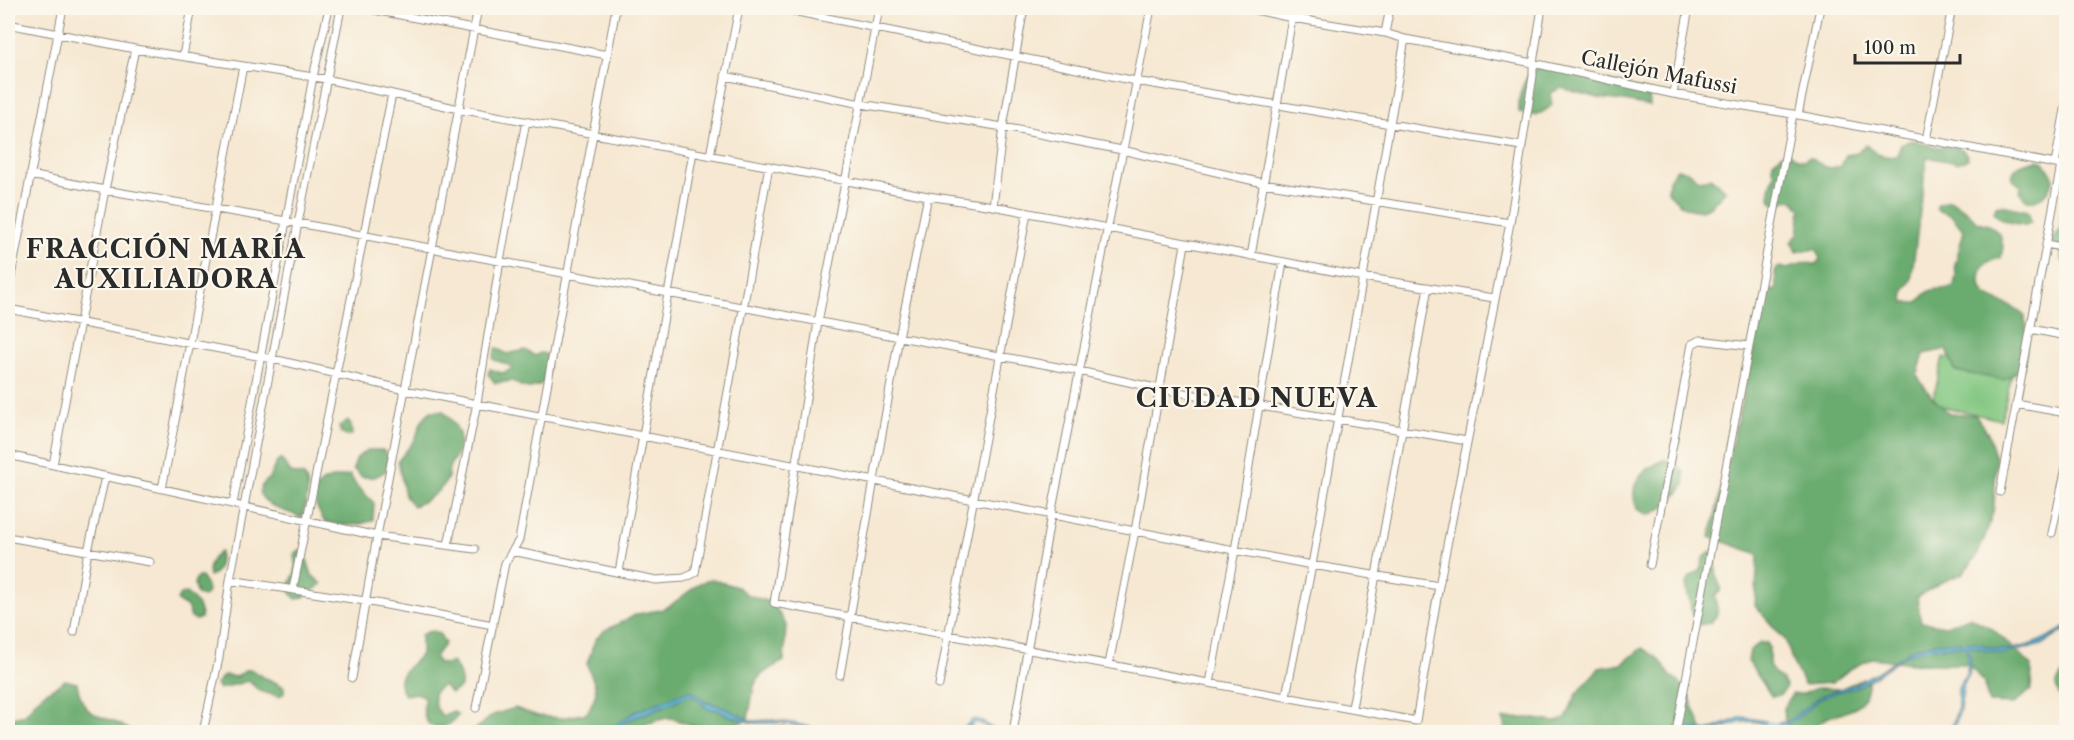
<svg xmlns="http://www.w3.org/2000/svg" width="2074" height="740" font-family="'Libre Caslon Text',serif">
  <style>
    .green { fill: #84c882; stroke: #587a56; stroke-width: 1.5 }
    .forest { fill: #6bac70; stroke: #4b6c4e; stroke-width: 1.5 }
    .water { fill: #59b2d6; stroke: #426e80; stroke-width: 1.5 }
    .lines { fill: none; stroke-linecap: round; stroke-linejoin: round }
    .stream { stroke: #59b2d6; stroke-width: 2 }
    .street-casing { stroke: #908a7e; stroke-width: 9 }
    .street { stroke: #fff; stroke-width: 7 }
    .labels { text-anchor: middle; dominant-baseline: central; stroke-width: 4.5; stroke-linejoin: round; paint-order: stroke }
    .street-label { font-size: 20px; fill: #2b2b2b; stroke: #fbf7ec }
    .district-label { font-size: 26px; font-weight: bold; letter-spacing: 1.5px; fill: #2b2b2b; stroke: #fbf7ec }
  </style>
  <rect width="100%" height="100%" fill="#fbf7ec"/>
  <filter id="ink" filterUnits="userSpaceOnUse"><feTurbulence type="fractalNoise" baseFrequency=".0167" numOctaves="2"/><feDisplacementMap in="SourceGraphic" scale="12" xChannelSelector="R" yChannelSelector="G"/><feConvolveMatrix kernelMatrix="1 2 1 2 8 2 1 2 1" color-interpolation-filters="sRGB"/></filter>
  <filter id="wash" filterUnits="userSpaceOnUse"><feTurbulence type="fractalNoise" baseFrequency=".008" numOctaves="4" result="noise"/><feDisplacementMap in="SourceGraphic" scale="24" xChannelSelector="R" yChannelSelector="G"/><feGaussianBlur stdDeviation="1.35" result="paint"/><feColorMatrix in="noise" values="0 0 0 0 0 0 0 0 0 0 0 0 0 0 0 0 0 1.4 0 .05"/><feComposite in="paint" operator="in"/></filter>
  <g filter="url(#wash)">
    <rect width="100%" height="100%" fill="#f6e8d2"/>
    <path class="green" d="M 1943,357 L 2012,374 L 2001,420 L 1932,404 Z
      M 783,727 L 796,732 L 752,732 L 752,729 Z"/>
    <path class="forest" d="M 1535,68 L 1559,68 L 1649,92 L 1650,106 L 1624,101 L 1598,98 L 1561,88 L 1550,93 L 1552,105 C 1541,115 1533,118 1519,112 C 1518,95 1522,80 1535,68 Z
      M 1913,140 C 1920,141 1924,145 1931,146 C 1945,149 1964,141 1968,159 L 1957,163 L 1927,157 L 1911,281 C 1905,287 1902,295 1905,303 L 1917,303 C 1937,280 1933,295 1954,286 L 1956,275 L 1955,264 L 1964,231 L 1952,216 L 1936,209 L 1938,204 L 1950,200 L 1967,211 L 1977,222 L 1989,225 L 2000,234 L 2003,246 L 2001,258 C 1992,260 1983,262 1981,273 C 1973,307 2014,297 2024,317 C 2030,329 2026,355 2024,368 L 2003,380 L 1955,371 L 1947,349 L 1924,354 L 1917,376 L 1931,396 L 1949,413 L 1975,415 L 1989,435 L 1996,460 L 1994,508 L 1987,532 L 1977,556 L 1962,574 L 1940,583 L 1917,597 L 1921,622 L 1946,626 L 1969,617 L 1993,629 L 2032,666 L 2031,690 L 2013,704 L 1989,703 L 1983,681 L 1968,664 L 1920,664 L 1872,658 L 1850,669 L 1832,683 L 1804,685 L 1793,663 L 1786,641 L 1755,606 L 1758,554 L 1710,537 L 1768,288 L 1773,292 L 1776,288 L 1775,269 L 1781,267 L 1787,269 L 1804,263 L 1816,264 L 1820,259 L 1819,253 L 1815,249 L 1797,252 L 1791,242 L 1798,234 L 1801,209 L 1793,200 L 1787,200 L 1777,206 C 1764,199 1771,185 1775,173 L 1772,168 L 1773,161 L 1782,154 L 1788,152 L 1798,159 L 1804,160 L 1809,157 C 1822,162 1823,172 1841,166 L 1846,155 L 1858,153 L 1861,148 L 1866,145 C 1877,155 1882,158 1897,156 L 1901,144 Z
      M 2038,160 L 2044,162 L 2054,178 C 2049,193 2032,213 2020,192 L 2021,186 L 2012,179 C 2012,164 2026,163 2038,160 Z
      M 1677,169 L 1689,172 L 1698,180 L 1710,178 L 1726,190 C 1721,195 1715,203 1709,207 C 1693,216 1677,204 1668,191 L 1669,179 Z
      M 2002,205 L 2028,211 L 2031,222 L 2026,225 C 2015,224 2001,221 1994,212 L 1996,206 Z
      M 2066,208 L 2066,265 L 2061,259 L 2061,253 L 2057,249 L 2050,249 C 2050,239 2055,235 2061,229 C 2061,221 2060,214 2066,208 Z
      M 496,348 L 507,354 L 525,350 L 535,356 L 540,353 L 546,354 L 549,367 L 545,382 C 532,390 524,390 513,381 L 495,383 L 488,374 L 490,369 L 502,373 L 513,369 C 508,363 500,363 493,359 Z
      M 431,411 L 443,411 C 457,424 465,438 456,456 C 454,460 450,464 449,468 C 448,471 449,475 448,477 C 444,490 425,502 413,506 L 405,496 L 398,461 C 403,454 409,448 414,441 C 421,428 418,421 431,411 Z
      M 348,420 L 351,425 L 352,435 L 346,436 L 341,433 L 339,427 Z
      M 367,450 L 383,450 L 389,459 L 386,471 L 375,477 L 362,477 L 353,469 L 357,458 Z
      M 281,459 L 291,473 L 304,476 C 312,488 305,505 302,518 C 289,511 268,509 260,494 C 260,484 264,484 270,477 C 274,470 273,464 281,459 Z
      M 1665,460 L 1676,464 L 1684,472 L 1685,485 C 1673,499 1665,510 1648,515 L 1637,509 C 1627,484 1642,469 1665,460 Z
      M 350,475 L 356,485 L 374,503 L 373,520 C 355,527 342,527 324,521 C 316,508 307,489 326,480 C 332,477 342,477 350,475 Z
      M 298,551 L 304,551 L 312,575 L 322,584 L 302,598 L 296,599 C 284,587 291,584 295,572 C 297,567 294,561 294,556 Z
      M 1711,551 C 1718,561 1715,566 1717,577 C 1718,584 1722,585 1720,592 L 1715,595 L 1718,614 L 1710,623 L 1698,625 C 1691,612 1688,598 1686,583 L 1690,577 L 1700,571 L 1703,559 Z
      M 220,552 C 220,562 220,573 209,576 C 206,567 212,557 220,552 Z
      M 198,577 L 201,577 L 207,586 L 208,592 L 204,597 L 198,595 C 194,590 192,581 198,577 Z
      M 711,579 L 737,587 L 748,595 L 773,603 L 786,625 L 784,661 C 747,680 757,681 748,718 C 729,733 711,731 688,724 C 682,723 676,719 670,718 C 663,718 653,722 646,724 L 643,732 L 472,732 L 493,715 L 515,708 L 538,716 L 562,718 L 587,713 C 602,686 595,689 587,664 L 595,640 L 604,631 L 637,614 L 660,610 L 671,605 L 700,583 Z
      M 186,593 C 194,599 201,608 201,618 L 196,620 L 191,618 L 187,606 L 181,604 L 177,600 L 180,595 Z
      M 433,631 L 439,633 L 445,643 C 442,649 437,651 435,658 L 439,663 L 445,664 L 452,662 C 459,669 462,676 461,687 L 451,693 L 443,685 L 434,692 L 435,706 L 442,716 L 453,711 L 458,715 C 450,727 431,736 424,715 C 422,708 426,703 423,696 L 417,693 L 405,695 C 390,673 412,668 421,654 L 421,635 L 427,632 Z
      M 1760,643 L 1767,643 C 1772,651 1767,659 1770,667 C 1774,675 1783,678 1786,686 C 1783,693 1780,696 1772,697 L 1748,661 L 1750,650 Z
      M 1642,648 L 1655,656 L 1663,664 L 1669,675 L 1679,681 L 1691,700 L 1703,732 L 1506,732 L 1505,731 L 1503,719 L 1529,718 L 1555,722 L 1566,718 C 1570,711 1572,702 1576,695 C 1583,685 1592,679 1599,668 L 1622,664 Z
      M 246,670 L 252,670 C 262,678 273,680 284,687 L 284,693 L 279,697 C 273,693 266,695 260,691 C 255,688 253,684 248,681 L 219,689 L 216,684 L 224,675 L 237,677 Z
      M 2066,671 L 2066,697 L 2061,697 C 2053,688 2057,678 2066,671 Z
      M 1862,679 L 1868,682 C 1869,697 1858,708 1843,713 C 1839,715 1834,715 1829,717 C 1816,723 1803,740 1787,728 L 1783,710 L 1792,694 L 1804,694 L 1816,688 L 1840,689 Z
      M 65,680 L 77,683 C 84,726 105,710 132,732 L 8,732 L 8,718 C 35,716 25,708 41,696 C 49,689 57,687 65,680 Z"/>
    <path class="water" d="M 2066,627 L 2066,630 L 2042,645 L 2002,654 L 1968,646 L 1971,659 L 1969,675 L 1964,682 L 1960,709 L 1953,732 L 1950,732 L 1958,707 L 1958,689 L 1967,672 L 1968,658 L 1965,646 C 1954,646 1934,647 1924,649 C 1900,654 1881,675 1859,686 C 1847,691 1832,692 1820,699 C 1806,709 1796,724 1778,726 L 1779,723 L 1788,721 L 1822,695 L 1855,684 L 1877,672 L 1914,648 C 1933,642 1955,641 1974,643 C 1982,644 1989,648 1997,649 C 2021,652 2047,639 2066,627 Z
      M 688,691 L 693,691 L 705,702 L 720,706 L 752,721 L 772,720 L 793,723 L 810,727 L 821,732 L 810,732 L 807,728 L 781,723 L 752,723 L 727,715 L 718,710 L 708,709 L 695,697 L 690,695 L 625,722 C 614,734 608,733 593,732 L 610,729 L 635,712 Z
      M 1742,717 L 1766,721 L 1765,724 C 1733,713 1723,740 1687,730 L 1688,727 L 1708,731 Z
      M 976,719 C 984,721 988,727 995,729 C 1000,731 1005,730 1009,732 L 992,732 L 982,724 L 975,722 L 965,732 L 960,732 L 972,720 Z"/>
    <g class="lines">
      <path class="stream" d="M 1763,722 L 1778,724"/>
    </g>
  </g>
  <g filter="url(#ink)">
    <g class="lines">
      <g class="street-casing">
        <path id="street" d="M 364,8 L 607,55
          M 778,8 L 1136,81 L 1521,146
          M 879,8 L 818,322 L 774,603 L 1416,721 L 1439,586 L 1510,223 L 1533,76 L 1533,63 L 1542,8
          M 1246,8 L 1292,18 L 1385,33 L 1405,39 L 1533,63 L 1673,94 L 1798,115 L 2066,166
          M 8,24 L 135,49 L 326,79 L 459,109 L 928,196 L 993,206 L 1363,277 L 1494,298
          M 1385,33 L 1390,8
          M 183,56 L 192,8
          M 725,76 L 861,104 L 1003,127 L 1122,150 L 1263,183 L 1510,223
          M 1673,94 L 1689,8
          M 1798,115 L 1820,8
          M 1926,140 L 1952,8
          M 710,155 L 739,8
          M 2055,164 L 2066,104
          M 30,175 L 105,190 L 298,223 L 1079,371 L 1160,389 L 1467,441
          M 993,206 L 1003,127 L 1024,8
          M 2046,244 L 2066,248
          M 1251,256 L 1292,18
          M 8,292 L 63,8
          M 8,309 L 273,359 L 405,390 L 875,481 L 1312,565 L 1439,586
          M 2031,329 L 2066,336
          M 2016,404 L 2066,413
          M 8,455 L 377,536 L 475,549
          M 53,465 L 105,190 L 135,49
          M 162,489 L 243,66
          M 2000,492 L 2061,165
          M 233,504 L 313,77 L 329,8
          M 2052,533 L 2066,467
          M 13,538 L 150,562
          M 448,545 L 477,403 L 500,261 L 526,121
          M 512,551 L 656,580 L 684,578 L 695,573 L 769,166
          M 1650,565 L 1692,344 L 1700,340 L 1749,346
          M 619,572 L 693,152
          M 230,580 L 365,601 L 493,625
          M 293,589 L 392,94
          M 74,632 L 88,551 L 105,477
          M 1109,664 L 1135,531 L 1185,244
          M 840,675 L 899,337 L 928,196
          M 352,678 L 377,536 L 478,8
          M 1210,683 L 1235,550 L 1283,262
          M 939,685 L 1027,213
          M 1286,696 L 1312,565 L 1405,39
          M 476,708 L 505,563 L 519,540 L 616,8
          M 1352,708 L 1428,287
          M 203,732 L 219,658 L 230,580 L 298,223 L 341,8
          M 1013,732 L 1051,515 L 1151,8
          M 1676,732 L 1793,114"/>
      </g>
      <use href="#street" class="street"/>
    </g>
  </g>
  <g class="labels">
    <g class="street-label">
      <text transform="translate(1659 72) rotate(11)">Callejón Mafussi</text>
    </g>
    <g class="district-label">
      <text x="166" y="249">FRACCIÓN MARÍA<tspan x="166" dy="30">AUXILIADORA</tspan></text>
      <text x="1257" y="398">CIUDAD NUEVA</text>
    </g>
  </g>
  <rect width="2074" height="740" fill="none" stroke="#fbf7ec" stroke-width="30"/>
  <path d="M1855 54v9h105v-9" fill="none" stroke="#2b2b2b" stroke-width="3"/>
  <text x="1864" y="54" font-size="18" fill="#2b2b2b" stroke="#fbf7ec" stroke-width="4.5" paint-order="stroke">100 m</text>
</svg>
